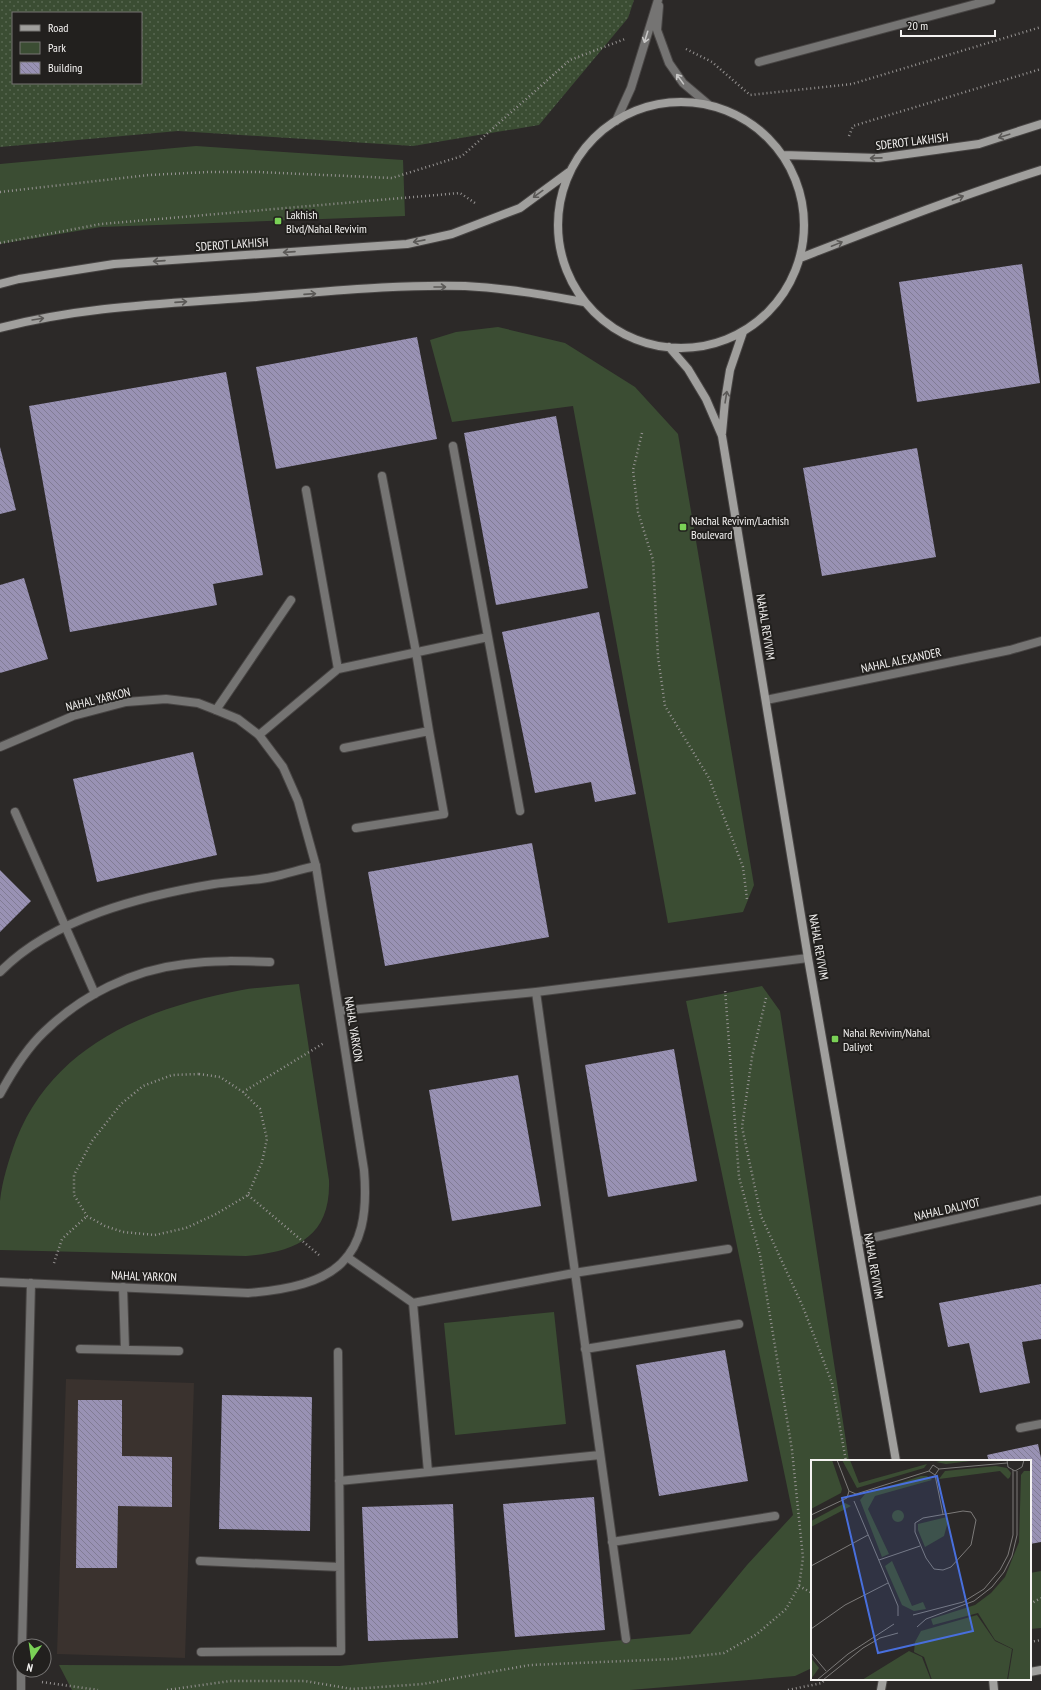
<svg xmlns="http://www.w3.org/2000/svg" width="1041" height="1690" font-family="'PT Sans Narrow',sans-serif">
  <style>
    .built { fill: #3a322e }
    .grass { fill: url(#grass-dots); fill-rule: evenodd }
    .park { fill: #3b4d33 }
    .building { fill: url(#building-back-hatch) }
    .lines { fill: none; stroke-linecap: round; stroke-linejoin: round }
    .lane-casing { stroke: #484544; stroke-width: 10 }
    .street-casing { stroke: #484544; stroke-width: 10 }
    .secondary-casing { stroke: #484544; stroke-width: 10 }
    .path { stroke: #969392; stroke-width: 2.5; stroke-dasharray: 1 3; stroke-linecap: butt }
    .lane { stroke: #757473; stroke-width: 8 }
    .street { stroke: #757473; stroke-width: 8 }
    .secondary { stroke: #a09f9d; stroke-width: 8 }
    .oneway { stroke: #c8c7c6 }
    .oneway2 { stroke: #5b5957 }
    .poi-dot { fill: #7ad156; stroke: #22201e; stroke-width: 1.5 }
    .labels { text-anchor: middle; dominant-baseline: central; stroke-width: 4; stroke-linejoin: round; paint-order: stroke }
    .street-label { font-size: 12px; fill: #f5f3f2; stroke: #22201e }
    .poi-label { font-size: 12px; fill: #f5f3f2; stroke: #22201e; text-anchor: start }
    .inset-road { fill: none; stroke: #7c7a79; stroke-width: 1 }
    .view { fill: #486fdd; fill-opacity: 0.15; stroke: #486fdd; stroke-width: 2 }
    .inset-edge { fill: none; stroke: #f5f3f2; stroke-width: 2 }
  </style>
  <defs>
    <pattern id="grass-dots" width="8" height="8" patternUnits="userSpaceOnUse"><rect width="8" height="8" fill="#3b4d33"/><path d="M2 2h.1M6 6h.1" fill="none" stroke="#586751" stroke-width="1.8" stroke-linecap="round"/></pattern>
    <pattern id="building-back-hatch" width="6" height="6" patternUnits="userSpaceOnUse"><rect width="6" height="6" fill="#9992b4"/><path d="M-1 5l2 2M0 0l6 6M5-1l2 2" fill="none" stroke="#817c94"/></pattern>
  </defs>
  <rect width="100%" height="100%" fill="#2c2928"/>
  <path class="built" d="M 66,1379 L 194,1383 L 185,1658 L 57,1654 Z"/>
  <path class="grass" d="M 0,0 L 634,0 L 628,18 L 539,125 L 413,146 L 178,131 L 0,147 ZM 13,13 L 141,13 L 141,83 L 13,83 Z"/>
  <path class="park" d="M 196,146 L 403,160 L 405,216 L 101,227 L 0,244 L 0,164 Z
    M 498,327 L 565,343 L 635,387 L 678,434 L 754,885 L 743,912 L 668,923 L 573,406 L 452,422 L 430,340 L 456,332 Z
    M 299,984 L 329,1180 C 331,1237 296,1252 246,1256 L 0,1250 C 0,1234 0,1217 0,1201 C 2,1181 9,1159 16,1140 C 54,1044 147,1008 242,990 C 261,987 281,986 299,984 Z
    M 762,986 L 780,1011 L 849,1461 L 812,1461 L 812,1668 L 795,1676 L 630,1690 L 72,1690 L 59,1665 L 339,1666 L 690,1634 L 747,1565 L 793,1515 L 686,1001 Z
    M 554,1312 L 566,1424 L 455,1435 L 444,1323 Z
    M 1041,1571 L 1041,1628 L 1030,1629 L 1030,1573 Z"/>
  <path class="building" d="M 1022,264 L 1040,383 L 917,402 L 899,282 Z
    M 417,337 L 437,439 L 276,469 L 256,367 Z
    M 226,372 L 263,575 L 213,584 L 217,605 L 70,632 L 29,406 Z
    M 556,416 L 588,588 L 496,605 L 464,433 Z
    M 0,447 L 16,510 L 0,514 Z
    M 917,448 L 936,557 L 822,576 L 803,468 Z
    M 24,578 L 48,659 L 0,673 L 0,585 Z
    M 599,612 L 636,794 L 595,802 L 591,782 L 535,793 L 502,632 Z
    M 193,752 L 217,855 L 97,882 L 73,779 Z
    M 532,843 L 549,937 L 385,966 L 368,872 Z
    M 0,870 L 31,901 L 0,932 Z
    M 674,1049 L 697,1181 L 608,1197 L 585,1065 Z
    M 518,1075 L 541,1206 L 452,1221 L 429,1090 Z
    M 1041,1284 L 1041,1339 L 1022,1342 L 1030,1383 L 980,1393 L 969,1343 L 948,1347 L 939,1303 Z
    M 725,1350 L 748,1481 L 659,1496 L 636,1365 Z
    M 222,1395 L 312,1397 L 310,1531 L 219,1529 Z
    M 78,1400 L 122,1400 L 122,1456 L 172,1457 L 172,1507 L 118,1506 L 117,1568 L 76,1568 Z
    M 1038,1444 L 1041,1458 L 1041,1542 L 1030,1544 L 1030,1461 L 989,1461 L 987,1455 Z
    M 594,1497 L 605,1630 L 515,1637 L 503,1504 Z
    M 453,1504 L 458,1638 L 368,1641 L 362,1507 Z"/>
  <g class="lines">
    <g class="lane-casing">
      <path id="lane" d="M 659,6 L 657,30 L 669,63 L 683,83 L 709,105
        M 759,62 L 991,0
        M 616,121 L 631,88 L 658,0
        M 453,446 L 520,811
        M 306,490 L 338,669
        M 216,710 L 291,600
        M 259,735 L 338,669 L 488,637
        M 344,748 L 429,731
        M 15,812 L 95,994
        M 356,828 L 444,814 L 429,731 L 416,652 L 382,476
        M 0,972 C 53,918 142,896 214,884 C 233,881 253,881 272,877 C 287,874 301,869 316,866
        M 536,992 L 626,1639
        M 0,1094 C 12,1072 26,1049 44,1032 C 82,995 132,970 185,964 C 213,960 241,961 270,962
        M 347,1257 L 413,1303 L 574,1273 L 728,1249
        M 123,1287 L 125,1350
        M 413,1303 L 428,1472
        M 80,1349 L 179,1351
        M 585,1349 L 739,1324
        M 1020,1428 L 1041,1424
        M 339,1481 L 600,1455
        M 612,1542 L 775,1516
        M 200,1561 L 340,1567
        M 201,1652 L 341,1651 L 338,1352"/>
    </g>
    <g class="street-casing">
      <path id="street" d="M 766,700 L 1010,650 L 1041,641
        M 0,747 L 73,716 L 126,702 L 166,699 L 198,703 L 216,710 L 238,719 L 259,735 L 283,767 L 298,801 L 316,866 L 364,1170 C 372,1262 334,1286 248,1293 L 0,1282
        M 339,1011 L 536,992 L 808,958
        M 858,1241 L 1041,1200
        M 22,1646 L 31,1283
        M 21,1690 L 21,1670"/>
    </g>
    <g class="secondary-casing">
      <path id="secondary" d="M558 225a123 123 0 1 1 246 0a123 123 0 1 1-246 0Z
        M 783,155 L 878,158 L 979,144 L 1041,124
        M 800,258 C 880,227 959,196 1041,170
        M 0,284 L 19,279 L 114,264 L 407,244 L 452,234 L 520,208 L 569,172
        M 0,328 C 79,307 161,304 242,298 C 315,293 391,284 465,286 C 505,288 545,295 584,302
        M 669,347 L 688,369 L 706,399 L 722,436 L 808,958 L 896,1461
        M 722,433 L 725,401 L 730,370 L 743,332
        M 1030,1672 L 1041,1670
        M 993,1679 L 994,1690
        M 881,1690 L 883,1679"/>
    </g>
    <path class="path" d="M 686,49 L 712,62 L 750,95 L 852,84 L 1041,27
      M 849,136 L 853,126 L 1041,69
      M 0,192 L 149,175 L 208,172 L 258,172 L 392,178 L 462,156 L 570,60 L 625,39
      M 0,243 L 101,224 L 460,193 L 475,203
      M 642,433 L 633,470 L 638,512 L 653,560 L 658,657 L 665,706 L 709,778 L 743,867 L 747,899
      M 766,998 L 752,1057 L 742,1127 L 761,1216 L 803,1307 L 832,1383 L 846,1461
      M 199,1074 L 220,1077 L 243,1092 L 260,1109 L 267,1139 L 262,1162 L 248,1195 L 216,1214 L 186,1228 L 155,1235 L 123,1232 L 105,1226 L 87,1216 L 74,1195 L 74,1175 L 92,1141 L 121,1104 L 143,1086 L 172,1075 Z
      M 243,1092 L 324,1043
      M 248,1195 L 319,1255
      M 54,1263 L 62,1239 L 87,1216
      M 799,1586 L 812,1593
      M 1030,1604 L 1041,1598
      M 1030,1642 L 1041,1640
      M 42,1682 L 98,1690
      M 167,1690 L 230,1681 L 305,1681 L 352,1689 L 423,1684 L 530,1665 L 673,1659 L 724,1653 L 757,1634 L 786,1609 L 799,1586 L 803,1558 L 792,1450 L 760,1255 L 739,1177 L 725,989
      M 788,1690 L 822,1683 L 825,1679"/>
    <use href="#lane" class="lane"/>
    <use href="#street" class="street"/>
    <use href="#secondary" class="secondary"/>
  </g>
  <defs><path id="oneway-shaft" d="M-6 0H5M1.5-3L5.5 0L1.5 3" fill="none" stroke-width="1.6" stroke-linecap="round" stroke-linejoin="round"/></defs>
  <g class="oneway">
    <use href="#oneway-shaft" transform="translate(646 37) rotate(107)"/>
    <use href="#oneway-shaft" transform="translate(680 79) rotate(-126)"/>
  </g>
  <g class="oneway2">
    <use href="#oneway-shaft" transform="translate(1004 136) rotate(162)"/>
    <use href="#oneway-shaft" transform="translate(876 158) rotate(179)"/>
    <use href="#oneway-shaft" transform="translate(538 194) rotate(144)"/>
    <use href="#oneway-shaft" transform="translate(958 198) rotate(-20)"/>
    <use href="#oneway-shaft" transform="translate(419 241) rotate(169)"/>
    <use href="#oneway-shaft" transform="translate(837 244) rotate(-22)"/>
    <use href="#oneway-shaft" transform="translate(289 252) rotate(176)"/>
    <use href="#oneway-shaft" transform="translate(159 261) rotate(176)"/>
    <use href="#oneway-shaft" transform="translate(440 287)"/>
    <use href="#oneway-shaft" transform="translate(310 294) rotate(-4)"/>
    <use href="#oneway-shaft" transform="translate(181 302) rotate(-4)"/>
    <use href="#oneway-shaft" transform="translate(38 319) rotate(-9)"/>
    <use href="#oneway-shaft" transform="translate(726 397) rotate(-81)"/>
  </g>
  <g class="poi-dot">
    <rect x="274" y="217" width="8" height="8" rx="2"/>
    <rect x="679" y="523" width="8" height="8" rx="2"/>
    <rect x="831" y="1035" width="8" height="8" rx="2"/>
  </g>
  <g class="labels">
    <g class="street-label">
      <text transform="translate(912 141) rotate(-7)">SDEROT LAKHISH</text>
      <text transform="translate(232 244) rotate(-4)">SDEROT LAKHISH</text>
      <text transform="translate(766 627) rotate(81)">NAHAL REVIVIM</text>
      <text transform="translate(901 660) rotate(-12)">NAHAL ALEXANDER</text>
      <text transform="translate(98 699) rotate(-14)">NAHAL YARKON</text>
      <text transform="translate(819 947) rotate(80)">NAHAL REVIVIM</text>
      <text transform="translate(354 1029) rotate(81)">NAHAL YARKON</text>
      <text transform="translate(947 1209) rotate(-13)">NAHAL DALIYOT</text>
      <text transform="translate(874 1266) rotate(80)">NAHAL REVIVIM</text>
      <text transform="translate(144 1276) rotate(2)">NAHAL YARKON</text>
    </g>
    <g class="poi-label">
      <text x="286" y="214">Lakhish<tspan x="286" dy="14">Blvd/Nahal Revivim</tspan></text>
      <text x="691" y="520">Nachal Revivim/Lachish<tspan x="691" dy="14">Boulevard</tspan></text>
      <text x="843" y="1032">Nahal Revivim/Nahal<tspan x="843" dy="14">Daliyot</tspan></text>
    </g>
  </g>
  <g transform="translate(811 1460)">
    <rect width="220" height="220" fill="#2c2928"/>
    <path d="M 0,0 L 21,0 L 31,29 L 30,33 L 0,49 ZM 166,155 L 184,181 L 201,189 L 196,220 L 121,220 L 113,197 L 103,192 L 104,182 L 110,171 Z" fill="#3b4d33"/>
    <path d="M 31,0 L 39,0 L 48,23 L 116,4 L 113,8 L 46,28 ZM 135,0 L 168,0 L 135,4 L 125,2 ZM 185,6 L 196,8 L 200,13 L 199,17 L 197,19 L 189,11 L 128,19 L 134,11 ZM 213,11 L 220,11 L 220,220 L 197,220 L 202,189 L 184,180 L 167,153 L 122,165 L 120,159 L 164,145 L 180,133 L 194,117 L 208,82 L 210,15 ZM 110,16 L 116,16 L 121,20 L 64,36 L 57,49 L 78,94 L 71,97 L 49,40 L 54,34 ZM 34,43 L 40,46 L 0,67 L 0,61 ZM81 56a6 6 0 1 1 12 0a6 6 0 1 1-12 0ZM 136,57 L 136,65 L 133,76 L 114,87 L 107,70 L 107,64 ZM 81,101 L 101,146 L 112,142 L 115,149 L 103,151 L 91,145 L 74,106 ZM 98,191 L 111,197 L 120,220 L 51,220 ZM 0,198 L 8,208 L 0,219 Z" fill="#3b4d33"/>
    <path class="inset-road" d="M 26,0 L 38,31M 196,0 L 197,7 L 204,11 L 211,7 L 213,0M 128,9 L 196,3M 118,11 L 122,5 L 128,9M 118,11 L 124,15 L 128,9M 124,15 L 132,54M 45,34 L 118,11M 36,38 L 38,31 L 45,34M 43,41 L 87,146 L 87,156M 152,51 L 160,52 L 165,60 L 160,85 L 140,107 L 132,110 L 123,109 L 115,98 L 104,72 L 104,63 L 112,58 ZM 0,55 L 36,38M 68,100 L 109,86M 0,106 L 57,75M 102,155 L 152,142 L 173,129 L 189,110 L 197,95 L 202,75 L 202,10M 106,167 L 115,159 L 163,141 L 181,127 L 193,112 L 201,96 L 206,75 L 206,11M 0,169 L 34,145 L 77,123M 0,193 L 15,211M 6,220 L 37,194 L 83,164M 12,220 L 52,188 L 69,178 L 87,173"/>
    <path class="view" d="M 126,16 L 162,171 L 67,193 L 31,38 Z"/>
    <rect width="220" height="220" class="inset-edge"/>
  </g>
  <rect x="12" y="12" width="130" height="72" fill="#22201e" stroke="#767473"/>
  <rect x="20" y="25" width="20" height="6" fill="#a09f9d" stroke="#767473"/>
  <text x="48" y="32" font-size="12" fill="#f5f3f2">Road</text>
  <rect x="20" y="42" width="20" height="12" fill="#3b4d33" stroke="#767473"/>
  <text x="48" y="52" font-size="12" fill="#f5f3f2">Park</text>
  <rect x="20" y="62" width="20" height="12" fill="url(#building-back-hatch)" stroke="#767473"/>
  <text x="48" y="72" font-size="12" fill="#f5f3f2">Building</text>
  <g transform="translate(32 1658) rotate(193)"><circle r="19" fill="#22201e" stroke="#767473"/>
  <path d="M0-3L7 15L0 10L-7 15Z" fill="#7ad156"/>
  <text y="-6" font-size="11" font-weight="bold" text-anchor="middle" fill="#f5f3f2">N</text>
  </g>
  <path d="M901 30v6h94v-6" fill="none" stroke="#f5f3f2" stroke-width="2"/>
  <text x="907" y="30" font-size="12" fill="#f5f3f2" stroke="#22201e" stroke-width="3" paint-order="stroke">20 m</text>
</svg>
